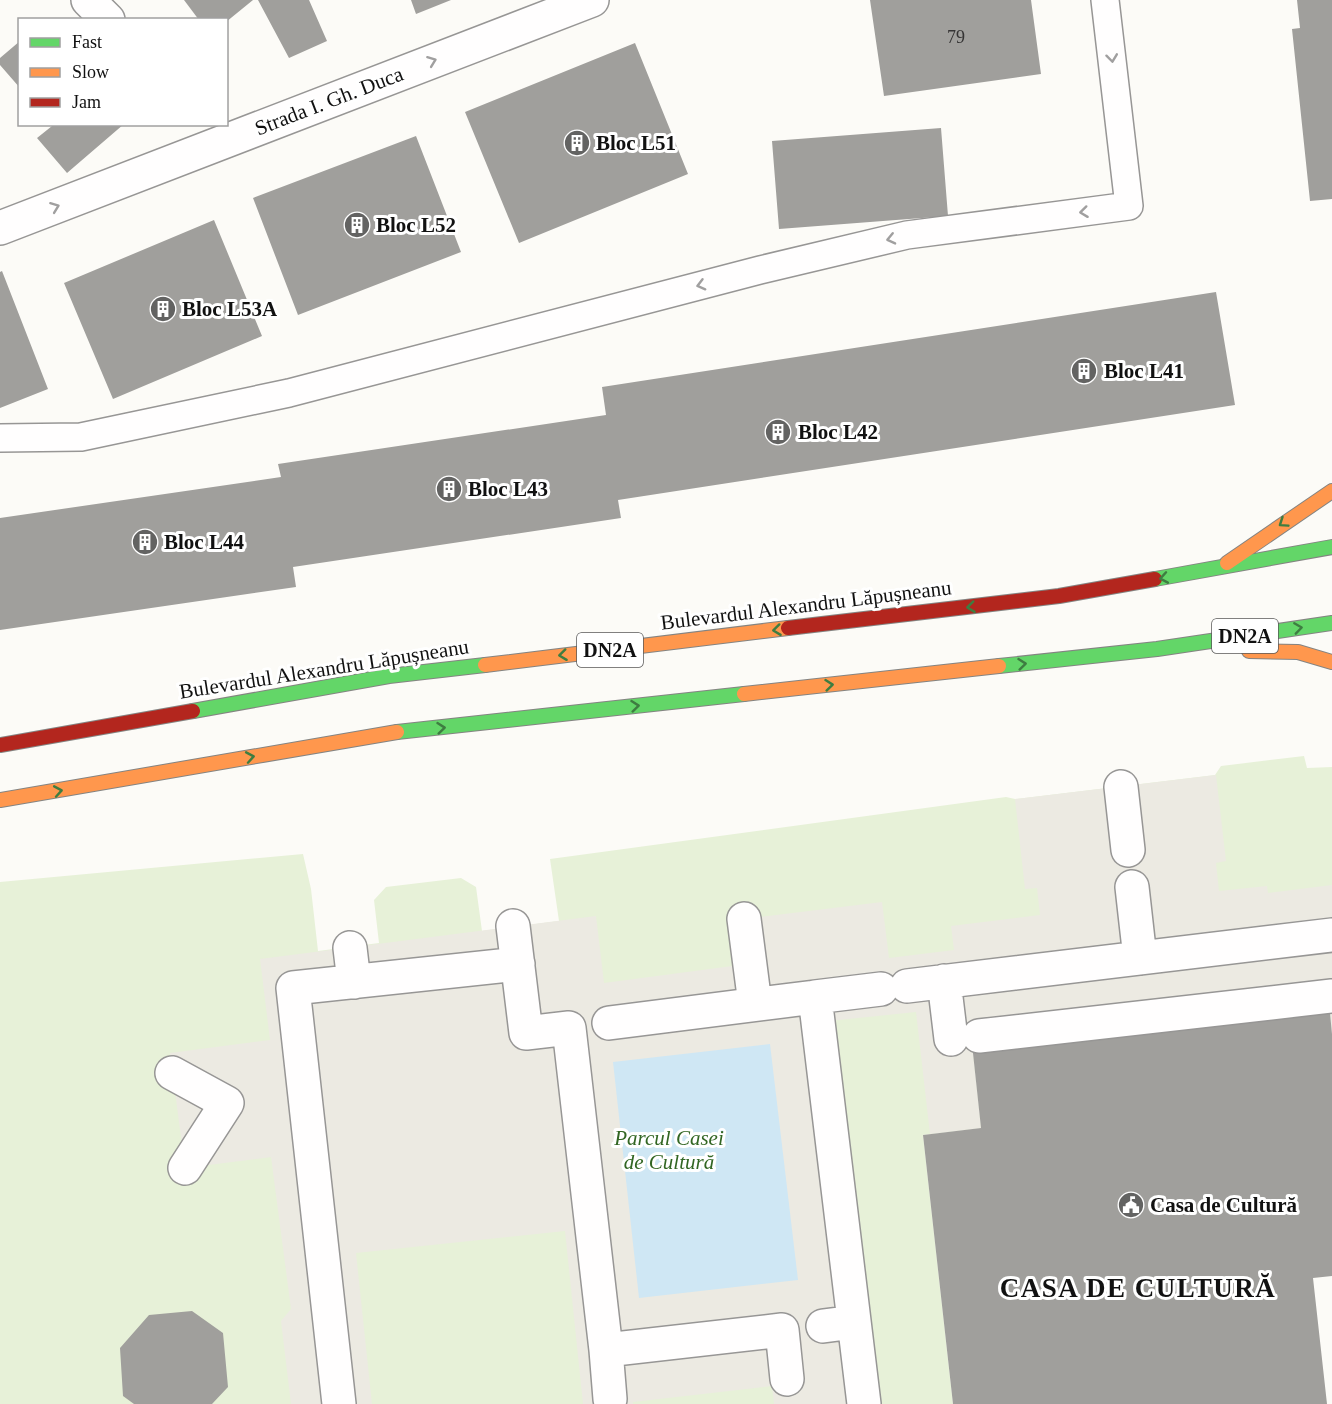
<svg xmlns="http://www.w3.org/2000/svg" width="1332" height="1404" font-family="Georgia,serif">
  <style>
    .green { fill: #e7f1d8 }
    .plaza { fill: #eceae2 }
    .water { fill: #cfe7f4 }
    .building { fill: #a09f9c }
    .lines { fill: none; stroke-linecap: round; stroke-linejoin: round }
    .lane-casing { stroke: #979695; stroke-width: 30 }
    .street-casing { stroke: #979695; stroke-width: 36 }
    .fast-casing { stroke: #848482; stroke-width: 16 }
    .slow-casing { stroke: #848482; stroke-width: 16 }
    .jam-casing { stroke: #848482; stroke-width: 16 }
    .lane { stroke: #fffefe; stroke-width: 27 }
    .street { stroke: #fffefe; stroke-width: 33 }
    .fast { stroke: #63d668; stroke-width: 14 }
    .slow { stroke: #ff974d; stroke-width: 14 }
    .jam { stroke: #b3261e; stroke-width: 14 }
    .oneway { stroke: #a09f9f }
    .oneway2 { stroke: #3e7d41 }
    .labels { text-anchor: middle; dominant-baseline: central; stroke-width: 6; stroke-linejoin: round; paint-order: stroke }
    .number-label { font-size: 18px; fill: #353434 }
    .shield { fill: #fff; stroke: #585858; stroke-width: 1.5 }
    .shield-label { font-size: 20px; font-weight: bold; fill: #111 }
    .street-label { font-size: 21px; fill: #111; stroke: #fff }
    .poi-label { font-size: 21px; font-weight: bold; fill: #111; stroke: #fff; text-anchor: start }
    .park-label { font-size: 21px; font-style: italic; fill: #326623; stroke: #fff }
    .district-label { font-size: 27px; font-weight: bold; letter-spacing: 1.5px; fill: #111; stroke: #fff }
  </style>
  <rect width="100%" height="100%" fill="#fcfbf7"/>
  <path class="green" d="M 1304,756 L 1307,768 L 1332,767 L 1332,1034 L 1329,1004 L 972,1044 L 981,1128 L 923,1135 L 953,1404 L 0,1404 L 0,882 L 303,854 L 311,889 L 318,951 L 379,943 L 374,900 L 386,887 L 461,878 L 476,887 L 482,931 L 559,921 L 550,859 L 1006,797 L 1015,799 L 1215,775 L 1221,766 Z"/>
  <path class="plaza" d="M 1216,775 L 1226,861 L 1216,863 L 1219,891 L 1267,886 L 1268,893 L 1332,885 L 1332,1034 L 1329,1004 L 972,1045 L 981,1128 L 930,1134 L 916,1012 L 829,1021 L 876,1404 L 774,1404 L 772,1386 L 633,1402 L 633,1404 L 583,1404 L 565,1231 L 356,1253 L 372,1404 L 291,1404 L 281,1321 L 291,1309 L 271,1157 L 185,1168 L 170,1053 L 270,1040 L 260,959 L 596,916 L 604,983 L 740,965 L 744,919 L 882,902 L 889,958 L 954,950 L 951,926 L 1040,915 L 1037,888 L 1025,889 L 1015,799 Z"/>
  <path class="water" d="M 770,1044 L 798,1280 L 639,1298 L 613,1062 Z"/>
  <path class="building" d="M 184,0 L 253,0 L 226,22 L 226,20 L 199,20 Z
    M 258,0 L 309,0 L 327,41 L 289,58 Z
    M 411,0 L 451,0 L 416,14 Z
    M 870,0 L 1031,0 L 1041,74 L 884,96 Z
    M 1297,0 L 1332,0 L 1332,199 L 1310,201 L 1292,29 L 1300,28 Z
    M 20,41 L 20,88 L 0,65 L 0,58 Z
    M 635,43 L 688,174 L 519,243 L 465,112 Z
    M 51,124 L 124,124 L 67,173 L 37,138 L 52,126 Z
    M 941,128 L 948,216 L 779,229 L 772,141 Z
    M 416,136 L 461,252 L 298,315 L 253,198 Z
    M 214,220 L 262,336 L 113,399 L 64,283 Z
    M 2,271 L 48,389 L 0,408 L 0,272 Z
    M 1216,292 L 1235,405 L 618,500 L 621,518 L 293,567 L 296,587 L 0,630 L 0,518 L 281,477 L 278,464 L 606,415 L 602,387 Z
    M 1329,1003 L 1332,1034 L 1332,1276 L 1313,1278 L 1327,1404 L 953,1404 L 923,1135 L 981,1128 L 972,1044 Z
    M 192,1311 L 223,1333 L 228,1387 L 212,1404 L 134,1404 L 123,1396 L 120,1348 L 149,1315 Z"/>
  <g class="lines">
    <g class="lane-casing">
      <path id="lane" d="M 0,438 L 81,437 L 289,393 L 760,270 L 907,235 L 1129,206 L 1105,0"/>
    </g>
    <g class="street-casing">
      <path id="street" d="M 88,0 L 108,20
        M 0,228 L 592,0
        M 1121,787 L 1128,850
        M 1132,887 L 1140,958
        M 744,919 L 755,1004
        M 513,926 L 526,1033 L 569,1028 L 606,1350 L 782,1330 L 787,1379
        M 350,948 L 354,982
        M 944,981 L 951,1039
        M 907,986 L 1332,935
        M 609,1023 L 815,997
        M 979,1036 L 1332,996
        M 172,1073 L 227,1103 L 185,1168
        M 823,1326 L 854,1322
        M 606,1350 L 610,1399
        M 339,1404 L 293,988 L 518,964
        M 864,1404 L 815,997 L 881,989"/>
    </g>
    <g class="fast-casing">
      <path id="fast" d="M 1155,579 L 1332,547
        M 999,666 L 1157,649 L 1332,623
        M 193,711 L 389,676 L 485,665
        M 397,732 L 744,694"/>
    </g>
    <g class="slow-casing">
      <path id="slow" d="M 1227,563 L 1332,491
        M 1249,651 L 1298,652 L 1332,662
        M 485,665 L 788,628
        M 744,694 L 999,666
        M 0,800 L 397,732"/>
    </g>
    <g class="jam-casing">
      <path id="jam" d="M 788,628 L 1059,596 L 1155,579
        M 0,745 L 193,711"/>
    </g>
    <use href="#lane" class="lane"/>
    <use href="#street" class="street"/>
    <use href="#fast" class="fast"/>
    <use href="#slow" class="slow"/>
    <use href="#jam" class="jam"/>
  </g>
  <defs><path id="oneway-chevron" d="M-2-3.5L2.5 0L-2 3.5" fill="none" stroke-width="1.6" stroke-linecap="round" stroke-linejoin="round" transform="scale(1.5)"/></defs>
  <g class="oneway">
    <use href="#oneway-chevron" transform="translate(1112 58) rotate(83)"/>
    <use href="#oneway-chevron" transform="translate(432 61) rotate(-21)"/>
    <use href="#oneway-chevron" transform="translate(55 207) rotate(-21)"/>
    <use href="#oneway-chevron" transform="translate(1084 212) rotate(173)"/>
    <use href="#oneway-chevron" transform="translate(891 239) rotate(167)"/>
    <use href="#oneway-chevron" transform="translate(701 285) rotate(165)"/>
  </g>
  <g class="oneway2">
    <use href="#oneway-chevron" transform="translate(1283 523) rotate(146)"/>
    <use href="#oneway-chevron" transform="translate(1164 578) rotate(170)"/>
    <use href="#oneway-chevron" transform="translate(971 607) rotate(173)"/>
    <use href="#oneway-chevron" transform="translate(1298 628) rotate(-8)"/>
    <use href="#oneway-chevron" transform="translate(777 630) rotate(173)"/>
    <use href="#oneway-chevron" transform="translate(563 655) rotate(173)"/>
    <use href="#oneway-chevron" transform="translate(1022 664) rotate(-6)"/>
    <use href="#oneway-chevron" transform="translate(829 685) rotate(-6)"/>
    <use href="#oneway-chevron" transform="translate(635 706) rotate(-6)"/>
    <use href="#oneway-chevron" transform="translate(441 728) rotate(-6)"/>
    <use href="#oneway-chevron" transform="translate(250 757) rotate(-10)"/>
    <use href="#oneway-chevron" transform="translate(58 791) rotate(-10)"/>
  </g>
  <defs>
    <g id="building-disc" transform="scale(1.35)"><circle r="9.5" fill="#636362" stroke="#fff"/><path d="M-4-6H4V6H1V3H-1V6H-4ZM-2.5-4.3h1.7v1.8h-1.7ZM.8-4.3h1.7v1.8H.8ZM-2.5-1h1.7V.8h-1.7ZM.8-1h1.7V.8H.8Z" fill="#fff"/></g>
    <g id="civic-disc" transform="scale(1.35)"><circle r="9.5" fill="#636362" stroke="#fff"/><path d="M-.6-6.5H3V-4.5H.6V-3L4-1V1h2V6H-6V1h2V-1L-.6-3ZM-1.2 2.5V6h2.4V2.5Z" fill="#fff"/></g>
  </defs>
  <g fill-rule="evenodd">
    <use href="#building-disc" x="577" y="143"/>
    <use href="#building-disc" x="357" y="225"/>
    <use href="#building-disc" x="163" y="309"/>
    <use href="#building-disc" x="1084" y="371"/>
    <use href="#building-disc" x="778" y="432"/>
    <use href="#building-disc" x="449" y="489"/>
    <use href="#building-disc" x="145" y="542"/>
    <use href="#civic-disc" x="1131" y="1205"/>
  </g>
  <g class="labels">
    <g class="number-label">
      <text x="956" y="37">79</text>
    </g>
    <g class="shield">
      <rect x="1212" y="619" width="66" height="34" rx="4.5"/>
      <rect x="577" y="633" width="66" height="34" rx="4.5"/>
    </g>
    <g class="shield-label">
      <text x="1245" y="636">DN2A</text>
      <text x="610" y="650">DN2A</text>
    </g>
    <g class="street-label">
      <text transform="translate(329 101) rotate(-21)">Strada I. Gh. Duca</text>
      <text transform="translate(806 605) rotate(-7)">Bulevardul Alexandru Lăpușneanu</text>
      <text transform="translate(324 669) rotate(-9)">Bulevardul Alexandru Lăpușneanu</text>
    </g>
    <g class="poi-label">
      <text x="596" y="143">Bloc L51</text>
      <text x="376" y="225">Bloc L52</text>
      <text x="182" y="309">Bloc L53A</text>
      <text x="1104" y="371">Bloc L41</text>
      <text x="798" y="432">Bloc L42</text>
      <text x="468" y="489">Bloc L43</text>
      <text x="164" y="542">Bloc L44</text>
      <text x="1150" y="1205">Casa de Cultură</text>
    </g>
    <g class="park-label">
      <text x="669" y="1138">Parcul Casei<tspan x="669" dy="24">de Cultură</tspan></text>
    </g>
    <g class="district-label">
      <text x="1138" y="1288">CASA DE CULTURĂ</text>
    </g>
  </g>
  <rect x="18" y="18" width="210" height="108" fill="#ffffff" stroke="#a0a0a0" stroke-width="1.5"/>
  <rect x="30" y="38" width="30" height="9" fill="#63d668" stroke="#a0a0a0" stroke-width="1.5"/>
  <text x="72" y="48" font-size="18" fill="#111111">Fast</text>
  <rect x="30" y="68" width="30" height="9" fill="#ff974d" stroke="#a0a0a0" stroke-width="1.5"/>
  <text x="72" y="78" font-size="18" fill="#111111">Slow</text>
  <rect x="30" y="98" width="30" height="9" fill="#b3261e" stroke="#a0a0a0" stroke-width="1.5"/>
  <text x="72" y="108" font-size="18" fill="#111111">Jam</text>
</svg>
